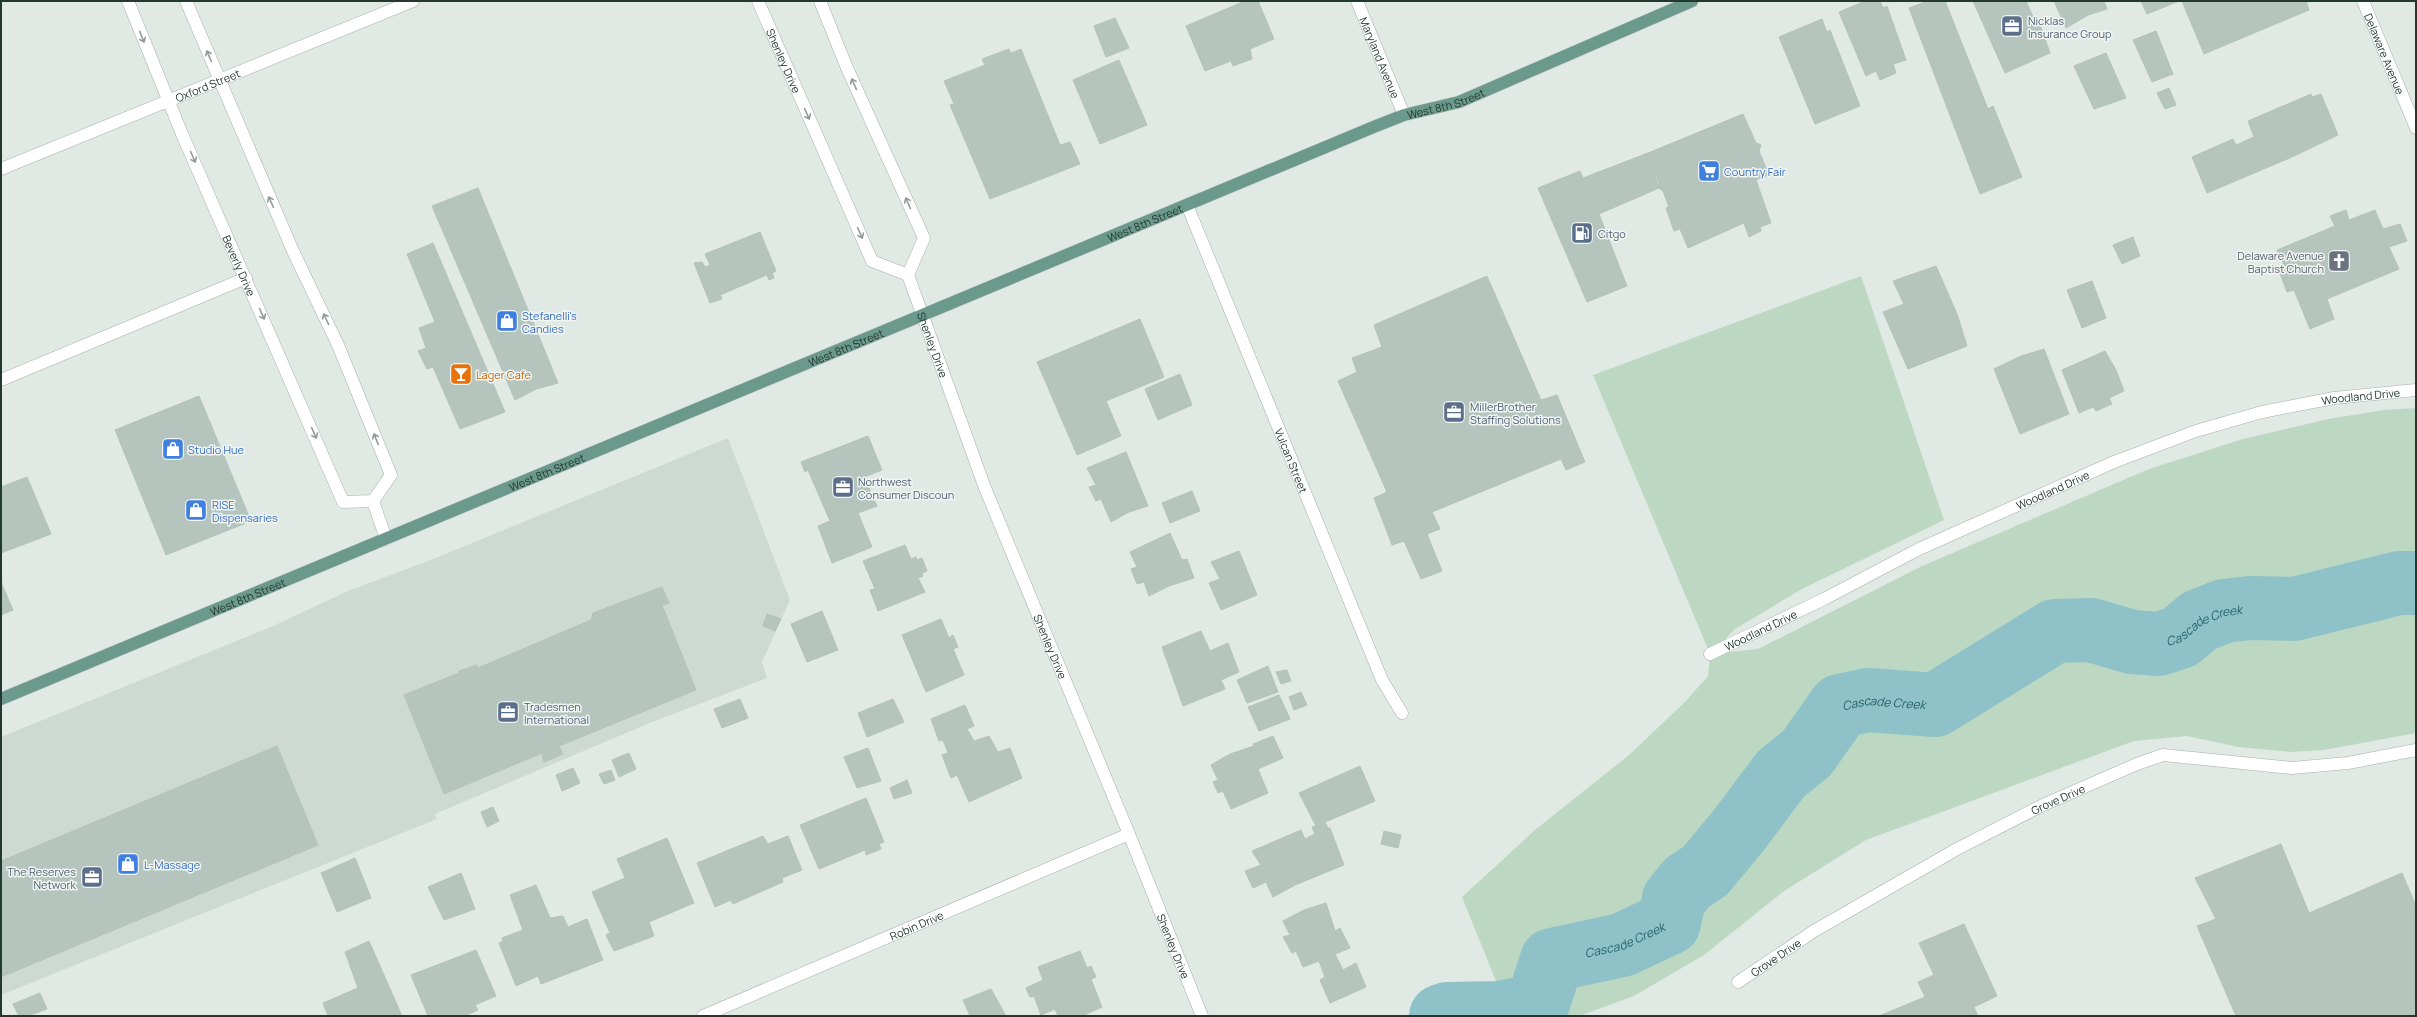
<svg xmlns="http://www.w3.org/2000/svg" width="2417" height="1017" font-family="Manrope,sans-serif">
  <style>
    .built { fill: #cfd9d4 }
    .green { fill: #bcd8c2 }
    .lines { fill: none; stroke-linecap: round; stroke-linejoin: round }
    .river { stroke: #8fc1c8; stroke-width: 64 }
    .building { fill: #b6c4be; stroke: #b4c2bc }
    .minor-casing { stroke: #a4b0ab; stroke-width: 13 }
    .major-casing { stroke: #bdc3c1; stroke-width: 13 }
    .minor { stroke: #fff; stroke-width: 12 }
    .major { stroke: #6b998b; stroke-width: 12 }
    .oneway { stroke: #919c98 }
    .labels { text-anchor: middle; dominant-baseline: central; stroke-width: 3; stroke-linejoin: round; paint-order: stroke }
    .service-label { font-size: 11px; fill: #4e5e75; stroke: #f1f6f3; text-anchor: start }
    .street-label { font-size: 11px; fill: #233831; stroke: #f1f6f3 }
    .shop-label { font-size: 11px; fill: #366cbe; stroke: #f1f6f3; text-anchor: start }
    .worship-label { font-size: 11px; fill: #5b616d; stroke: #f1f6f3; text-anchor: end }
    .food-label { font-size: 11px; fill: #c56008; stroke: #f1f6f3; text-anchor: start }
    .water-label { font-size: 12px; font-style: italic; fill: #25636c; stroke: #f1f6f3 }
  </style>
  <rect width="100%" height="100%" fill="#e1e9e5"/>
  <path class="built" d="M 728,438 L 790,600 L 762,662 L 767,678 L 652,722 L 435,814 L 437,819 L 1,995 L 1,737 L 273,626 L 348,591 L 433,559 Z"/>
  <path class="green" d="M 1861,276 L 1944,520 L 1802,589 L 1735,629 L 1711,654 L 1758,649 L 1922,566 L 2149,469 L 2243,439 L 2328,419 L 2384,410 L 2416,408 L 2416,733 L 2324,750 L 2290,752 L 2238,747 L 2187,736 L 2134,741 L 1866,840 L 1784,891 L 1704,955 L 1634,996 L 1579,1016 L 1510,1016 L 1462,897 L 1535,830 L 1629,755 L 1685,702 L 1708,676 L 1710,654 L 1593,375 Z"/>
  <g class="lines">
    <path class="river" id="s1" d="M 1441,1016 L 1447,1014 L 1499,1013 L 1537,1006 L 1552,960 L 1622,945 L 1669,923 L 1674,899 L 1687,883 L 1705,871 L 1739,830 L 1781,774 L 1807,753 L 1840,706 L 1868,700 L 1935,705 L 2055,631 L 2091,630 L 2132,642 L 2159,644 L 2180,637 L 2199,621 L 2224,611 L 2250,608 L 2294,609 L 2399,583 L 2416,583"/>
  </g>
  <path class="building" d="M 1245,1 L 1258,1 L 1274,39 L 1250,49 L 1252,59 L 1233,66 L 1231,61 L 1205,71 L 1186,26 Z
    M 1865,1 L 1880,1 L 1883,8 L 1887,6 L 1906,60 L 1893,64 L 1896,73 L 1880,80 L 1876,71 L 1866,76 L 1839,12 Z
    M 1928,1 L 1945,1 L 1988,109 L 1993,106 L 2022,177 L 1980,194 L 1909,8 Z
    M 1973,1 L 2026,1 L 2034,19 L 2037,16 L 2050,53 L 2005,73 Z
    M 2054,1 L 2104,1 L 2107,9 L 2088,15 L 2066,28 Z
    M 2141,1 L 2179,1 L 2147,14 Z
    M 2182,1 L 2306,1 L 2309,10 L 2204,54 Z
    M 1115,18 L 1129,48 L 1106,57 L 1094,26 Z
    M 1822,19 L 1827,32 L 1830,30 L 1860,106 L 1815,124 L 1779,37 Z
    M 2156,31 L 2173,74 L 2152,82 L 2133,40 Z
    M 1009,49 L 1011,53 L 1021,49 L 1060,145 L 1070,142 L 1080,164 L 990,199 L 950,105 L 954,104 L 944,81 L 985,65 L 982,59 Z
    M 2106,53 L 2126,98 L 2094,109 L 2074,66 Z
    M 1119,60 L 1147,125 L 1100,144 L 1073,80 Z
    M 2169,88 L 2176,105 L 2165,109 L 2157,93 Z
    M 2311,94 L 2312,97 L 2321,94 L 2338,135 L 2292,157 L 2207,193 L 2192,157 L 2233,139 L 2236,145 L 2254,137 L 2248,121 Z
    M 1743,114 L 1756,143 L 1761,145 L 1759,151 L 1769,175 L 1756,180 L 1771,223 L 1760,227 L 1761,231 L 1749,237 L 1744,223 L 1688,248 L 1680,229 L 1674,231 L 1666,208 L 1669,207 L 1663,191 L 1659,188 L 1659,183 L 1648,153 Z
    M 1648,153 L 1659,188 L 1599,214 L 1627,286 L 1587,302 L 1538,188 L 1580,171 L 1583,178 Z
    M 478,188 L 558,383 L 536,389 L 515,400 L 432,206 Z
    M 2346,210 L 2349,220 L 2375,210 L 2383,229 L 2400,224 L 2407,241 L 2389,247 L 2399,269 L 2327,299 L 2334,319 L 2310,329 L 2294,290 L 2287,292 L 2279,271 L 2286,269 L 2277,250 L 2335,226 L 2330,216 Z
    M 760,232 L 776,271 L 772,273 L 774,278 L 769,280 L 767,275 L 720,295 L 722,299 L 710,303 L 694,263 L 702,262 L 705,267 L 710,265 L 705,254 Z
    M 2133,237 L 2140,256 L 2122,264 L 2113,245 Z
    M 433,243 L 505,412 L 460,429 L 433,367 L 427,369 L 418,351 L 426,348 L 419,328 L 435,322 L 407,254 Z
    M 1936,266 L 1957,314 L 1967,346 L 1908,369 L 1883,312 L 1904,304 L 1893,281 Z
    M 1487,276 L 1541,400 L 1557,395 L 1585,462 L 1566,470 L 1561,459 L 1432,512 L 1440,529 L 1427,534 L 1442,571 L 1421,579 L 1404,541 L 1392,545 L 1374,498 L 1387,492 L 1338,381 L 1357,372 L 1352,358 L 1382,347 L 1374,325 Z
    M 2092,281 L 2106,318 L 2082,328 L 2067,290 Z
    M 1140,319 L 1164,377 L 1106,401 L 1121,436 L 1077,455 L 1037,362 Z
    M 2044,349 L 2069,414 L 2020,434 L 1994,369 L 2021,356 Z
    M 2105,351 L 2116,370 L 2124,391 L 2109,398 L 2112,404 L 2096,411 L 2093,407 L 2079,413 L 2062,370 Z
    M 1180,374 L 1192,405 L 1158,420 L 1145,389 Z
    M 199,396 L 251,521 L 166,555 L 115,430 Z
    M 868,436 L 882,470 L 864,477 L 877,506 L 858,513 L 872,547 L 832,563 L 818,526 L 830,521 L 808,470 L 805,472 L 801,462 Z
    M 1126,452 L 1148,506 L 1129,512 L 1111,522 L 1101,499 L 1096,501 L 1089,487 L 1096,485 L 1087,468 Z
    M 27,477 L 51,534 L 1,553 L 1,487 Z
    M 1192,491 L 1200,511 L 1170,523 L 1162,503 Z
    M 1170,533 L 1182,560 L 1187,559 L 1194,578 L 1169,586 L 1149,596 L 1144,582 L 1137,584 L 1131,569 L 1137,567 L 1130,552 Z
    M 905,545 L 911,559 L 916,557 L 917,560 L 922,558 L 927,571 L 922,573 L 923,576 L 918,578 L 925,592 L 878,611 L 870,590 L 875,589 L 863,561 Z
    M 1239,551 L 1257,595 L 1221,610 L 1209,583 L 1220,579 L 1211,562 Z
    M 1,582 L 13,610 L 1,615 Z
    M 662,587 L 669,603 L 662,605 L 696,690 L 559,746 L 563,754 L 544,762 L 542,753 L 444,794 L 404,695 L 459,673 L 459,671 L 477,665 L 478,668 L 591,620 L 593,613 Z
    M 822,611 L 838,650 L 807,662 L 791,624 Z
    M 767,614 L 781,619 L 775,631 L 763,626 Z
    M 941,619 L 949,638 L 953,635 L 958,647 L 953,649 L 964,675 L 926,692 L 902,635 Z
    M 1201,631 L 1210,651 L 1228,643 L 1239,672 L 1221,680 L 1225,689 L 1183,706 L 1162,647 Z
    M 1268,666 L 1278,692 L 1247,703 L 1237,680 Z
    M 1287,670 L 1291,681 L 1281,684 L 1276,672 Z
    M 1301,692 L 1307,705 L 1294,710 L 1289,697 Z
    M 1279,695 L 1290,719 L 1259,731 L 1248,707 Z
    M 740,699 L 748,718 L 722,728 L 714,709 Z
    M 893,699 L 904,722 L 867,737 L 858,713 Z
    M 965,705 L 974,726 L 967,729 L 974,741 L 989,736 L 998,752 L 1010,748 L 1022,778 L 969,802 L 957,775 L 951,778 L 942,755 L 948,753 L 943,740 L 939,741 L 931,719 Z
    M 1273,736 L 1283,758 L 1258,769 L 1268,793 L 1231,809 L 1223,791 L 1218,793 L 1213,782 L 1218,780 L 1211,765 L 1230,754 L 1254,746 L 1253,744 Z
    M 277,746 L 318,845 L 1,977 L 1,861 Z
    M 868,748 L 881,781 L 857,788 L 844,757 Z
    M 629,753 L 636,769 L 619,777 L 612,760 Z
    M 1360,766 L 1375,801 L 1325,822 L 1328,828 L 1330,828 L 1344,865 L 1295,885 L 1273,897 L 1266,882 L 1253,888 L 1245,871 L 1261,865 L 1252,851 L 1301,830 L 1305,839 L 1315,834 L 1312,827 L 1316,826 L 1299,793 Z
    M 573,768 L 580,783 L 562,791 L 556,775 Z
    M 611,770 L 615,780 L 604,784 L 599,774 Z
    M 907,780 L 912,793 L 894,799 L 890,788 Z
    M 866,798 L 884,842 L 879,844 L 881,849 L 866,855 L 865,850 L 819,869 L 800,825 Z
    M 493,807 L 499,821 L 487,827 L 481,812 Z
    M 1384,831 L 1401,835 L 1398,848 L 1381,844 Z
    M 763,836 L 768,844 L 788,836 L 802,870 L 782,878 L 783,882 L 733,904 L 731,900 L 715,907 L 697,863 Z
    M 667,838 L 694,903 L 649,922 L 654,936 L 614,951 L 606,935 L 610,933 L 592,892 L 625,878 L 617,859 Z
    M 2281,844 L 2309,913 L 2402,873 L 2416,906 L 2416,1016 L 2236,1016 L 2197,926 L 2216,919 L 2195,878 Z
    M 355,858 L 371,898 L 337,912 L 321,873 Z
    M 461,873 L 475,909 L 444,920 L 428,887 Z
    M 536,885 L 550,918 L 563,916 L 568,927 L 587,919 L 603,960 L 541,984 L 538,976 L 516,986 L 499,943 L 503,941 L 502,938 L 523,930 L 510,895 Z
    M 1326,903 L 1335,931 L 1340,928 L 1350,948 L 1335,954 L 1343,970 L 1356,963 L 1366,987 L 1330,1003 L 1320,980 L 1325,977 L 1319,961 L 1303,967 L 1296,951 L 1292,953 L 1283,937 L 1290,935 L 1283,921 L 1304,910 Z
    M 1964,924 L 1997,996 L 1974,1007 L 1978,1016 L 1879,1016 L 1925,997 L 1918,982 L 1934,975 L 1919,943 Z
    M 369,941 L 402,1016 L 328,1016 L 323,1003 L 358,988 L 345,952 Z
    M 476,950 L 496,996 L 475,1005 L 478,1010 L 464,1016 L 454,1016 L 454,1014 L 447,1016 L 428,1016 L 411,975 Z
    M 1080,951 L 1087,968 L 1091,966 L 1096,977 L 1091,979 L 1102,1007 L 1082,1016 L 1058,1016 L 1055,1009 L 1041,1015 L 1034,996 L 1030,997 L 1026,988 L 1043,980 L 1038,967 Z
    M 991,989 L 1006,1016 L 970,1016 L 963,1000 Z
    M 40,993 L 47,1009 L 27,1016 L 19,1016 L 13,1004 Z"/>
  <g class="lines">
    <g class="minor-casing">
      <g id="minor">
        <path id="s2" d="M 128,1 L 182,134 L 343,502 L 373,501 L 391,475 L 338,345 L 293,251 L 186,1"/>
        <path id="s3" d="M 758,1 L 872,261 L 908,275 L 924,238 L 847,68 L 820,1"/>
        <path id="s4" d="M 1357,1 L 1404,115"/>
        <path id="s5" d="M 2363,1 L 2416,128"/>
        <path id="s6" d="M 1,169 L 413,1"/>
        <path id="s7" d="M 1187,205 L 1382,680 L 1402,713"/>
        <path id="s8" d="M 908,275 L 985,488 L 1129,834 L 1202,1016"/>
        <path d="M 1,380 L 246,278"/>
        <path d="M 373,501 L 386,539"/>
        <path id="s9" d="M 1710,654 L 1824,599 L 1919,549 L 2114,462 L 2196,431 L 2262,412 L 2334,398 L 2416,390"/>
        <path id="s10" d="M 1738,982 L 1814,931 L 1957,849 L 2043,805 L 2137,764 L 2163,755 L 2292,768 L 2348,763 L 2416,750"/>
        <path id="s11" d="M 703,1016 L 1129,834"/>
      </g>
    </g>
    <g class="major-casing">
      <g id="major">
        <path id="s12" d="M 1,699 L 1376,126 L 1404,115 L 1459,102 L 1692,1"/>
      </g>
    </g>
    <use href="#minor" class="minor"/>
    <use href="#major" class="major"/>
  </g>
  <defs><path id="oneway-shaft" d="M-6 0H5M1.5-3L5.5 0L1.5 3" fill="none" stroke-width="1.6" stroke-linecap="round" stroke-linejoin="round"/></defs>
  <g class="oneway">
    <use href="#oneway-shaft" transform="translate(142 37) rotate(68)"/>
    <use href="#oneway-shaft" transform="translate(209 56) rotate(-113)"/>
    <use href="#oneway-shaft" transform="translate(854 84) rotate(-114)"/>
    <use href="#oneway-shaft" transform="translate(807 114) rotate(66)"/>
    <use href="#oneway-shaft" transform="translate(193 157) rotate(66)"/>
    <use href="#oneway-shaft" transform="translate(271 202) rotate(-114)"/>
    <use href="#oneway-shaft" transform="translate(908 203) rotate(-114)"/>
    <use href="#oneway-shaft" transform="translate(860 233) rotate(66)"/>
    <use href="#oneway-shaft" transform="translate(262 314) rotate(66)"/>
    <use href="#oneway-shaft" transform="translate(326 319) rotate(-116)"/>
    <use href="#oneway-shaft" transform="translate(314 433) rotate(66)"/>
    <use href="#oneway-shaft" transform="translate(376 439) rotate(-112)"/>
  </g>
  <defs>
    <g id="office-square" transform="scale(1.15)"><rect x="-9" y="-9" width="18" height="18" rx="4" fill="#5c6f8a" stroke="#f1f6f3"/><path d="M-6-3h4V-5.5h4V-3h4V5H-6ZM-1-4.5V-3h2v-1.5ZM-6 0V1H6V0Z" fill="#fff"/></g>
    <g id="supermarket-square" transform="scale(1.15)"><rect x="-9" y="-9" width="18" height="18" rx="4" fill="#3f7fe0" stroke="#f1f6f3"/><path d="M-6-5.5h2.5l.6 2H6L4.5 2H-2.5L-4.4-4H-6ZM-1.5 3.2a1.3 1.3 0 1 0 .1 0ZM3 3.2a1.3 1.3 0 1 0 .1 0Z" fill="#fff"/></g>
    <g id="fuel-square" transform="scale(1.15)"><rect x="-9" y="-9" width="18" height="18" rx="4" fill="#5c6f8a" stroke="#f1f6f3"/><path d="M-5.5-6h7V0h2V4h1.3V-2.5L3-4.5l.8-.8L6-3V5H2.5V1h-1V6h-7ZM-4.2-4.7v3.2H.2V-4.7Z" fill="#fff"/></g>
    <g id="church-square" transform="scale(1.15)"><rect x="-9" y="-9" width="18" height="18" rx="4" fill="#6b7280" stroke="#f1f6f3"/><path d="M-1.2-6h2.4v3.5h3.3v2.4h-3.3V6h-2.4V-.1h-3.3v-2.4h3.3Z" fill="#fff"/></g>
    <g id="shop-square" transform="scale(1.15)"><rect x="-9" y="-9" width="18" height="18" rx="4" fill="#3f7fe0" stroke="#f1f6f3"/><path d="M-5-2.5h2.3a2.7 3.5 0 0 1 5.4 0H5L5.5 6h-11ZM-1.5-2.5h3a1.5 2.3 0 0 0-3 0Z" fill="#fff"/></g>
    <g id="bar-square" transform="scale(1.15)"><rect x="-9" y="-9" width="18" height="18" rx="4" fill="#e8710a" stroke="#f1f6f3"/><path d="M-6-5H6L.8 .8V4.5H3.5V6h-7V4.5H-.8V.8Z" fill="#fff"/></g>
  </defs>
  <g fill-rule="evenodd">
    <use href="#office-square" x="2012" y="26"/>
    <use href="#supermarket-square" x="1709" y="171"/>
    <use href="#fuel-square" x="1582" y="233"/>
    <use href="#church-square" x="2339" y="261"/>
    <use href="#shop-square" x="507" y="321"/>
    <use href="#bar-square" x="461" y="374"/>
    <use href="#office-square" x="1454" y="412"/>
    <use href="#shop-square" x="173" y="449"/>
    <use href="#office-square" x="843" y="487"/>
    <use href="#shop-square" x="196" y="510"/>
    <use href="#office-square" x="508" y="712"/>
    <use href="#shop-square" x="128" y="864"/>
    <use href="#office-square" x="92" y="877"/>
  </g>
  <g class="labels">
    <g class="service-label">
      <text x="2028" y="20">Nicklas<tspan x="2028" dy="13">Insurance Group</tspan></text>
      <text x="1598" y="233">Citgo</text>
      <text x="1470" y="406">MillerBrother<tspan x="1470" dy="13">Staffing Solutions</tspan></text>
      <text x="858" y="481">Northwest<tspan x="858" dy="13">Consumer Discoun</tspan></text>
      <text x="524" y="706">Tradesmen<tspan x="524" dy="13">International</tspan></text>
      <text x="76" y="871" text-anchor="end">The Reserves<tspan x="76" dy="13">Network</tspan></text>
    </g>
    <g class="street-label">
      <text stroke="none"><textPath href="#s5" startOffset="57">Delaware Avenue</textPath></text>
      <text stroke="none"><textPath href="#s4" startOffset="61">Maryland Avenue</textPath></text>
      <text stroke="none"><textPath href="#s3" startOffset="65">Shenley Drive</textPath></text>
      <text stroke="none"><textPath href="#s6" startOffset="223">Oxford Street</textPath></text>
      <text stroke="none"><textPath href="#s12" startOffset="1563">West 8th Street</textPath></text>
      <text stroke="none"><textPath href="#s12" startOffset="1239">West 8th Street</textPath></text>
      <text stroke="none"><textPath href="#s2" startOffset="287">Beverly Drive</textPath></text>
      <text stroke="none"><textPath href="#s8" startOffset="74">Shenley Drive</textPath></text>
      <text stroke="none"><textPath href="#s12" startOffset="915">West 8th Street</textPath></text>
      <text stroke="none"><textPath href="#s9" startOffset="704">Woodland Drive</textPath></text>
      <text stroke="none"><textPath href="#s7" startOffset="276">Vulcan Street</textPath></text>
      <text stroke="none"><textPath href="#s12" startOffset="591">West 8th Street</textPath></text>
      <text stroke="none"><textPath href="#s9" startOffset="380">Woodland Drive</textPath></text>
      <text stroke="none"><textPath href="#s12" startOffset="267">West 8th Street</textPath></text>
      <text stroke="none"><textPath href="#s9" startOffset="56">Woodland Drive</textPath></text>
      <text stroke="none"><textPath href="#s8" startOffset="398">Shenley Drive</textPath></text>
      <text stroke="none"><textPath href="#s10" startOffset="369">Grove Drive</textPath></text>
      <text stroke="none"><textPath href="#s11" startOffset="232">Robin Drive</textPath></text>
      <text stroke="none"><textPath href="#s8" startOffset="722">Shenley Drive</textPath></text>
      <text stroke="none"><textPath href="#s10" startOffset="45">Grove Drive</textPath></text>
    </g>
    <g class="shop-label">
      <text x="1724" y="171">Country Fair</text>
      <text x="522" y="315">Stefanelli's<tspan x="522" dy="13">Candies</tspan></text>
      <text x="188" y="449">Studio Hue</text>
      <text x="212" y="504">RISE<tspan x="212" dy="13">Dispensaries</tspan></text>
      <text x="144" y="864">L-Massage</text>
    </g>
    <g class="worship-label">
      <text x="2324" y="255">Delaware Avenue<tspan x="2324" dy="13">Baptist Church</tspan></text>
    </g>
    <g class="food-label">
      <text x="476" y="374">Lager Cafe</text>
    </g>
    <g class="water-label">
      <text stroke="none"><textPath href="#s1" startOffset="942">Cascade Creek</textPath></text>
      <text stroke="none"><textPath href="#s1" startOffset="594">Cascade Creek</textPath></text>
      <text stroke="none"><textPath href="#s1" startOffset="221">Cascade Creek</textPath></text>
    </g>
  </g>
  <rect width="2417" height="1017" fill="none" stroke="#233831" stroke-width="4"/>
</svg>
